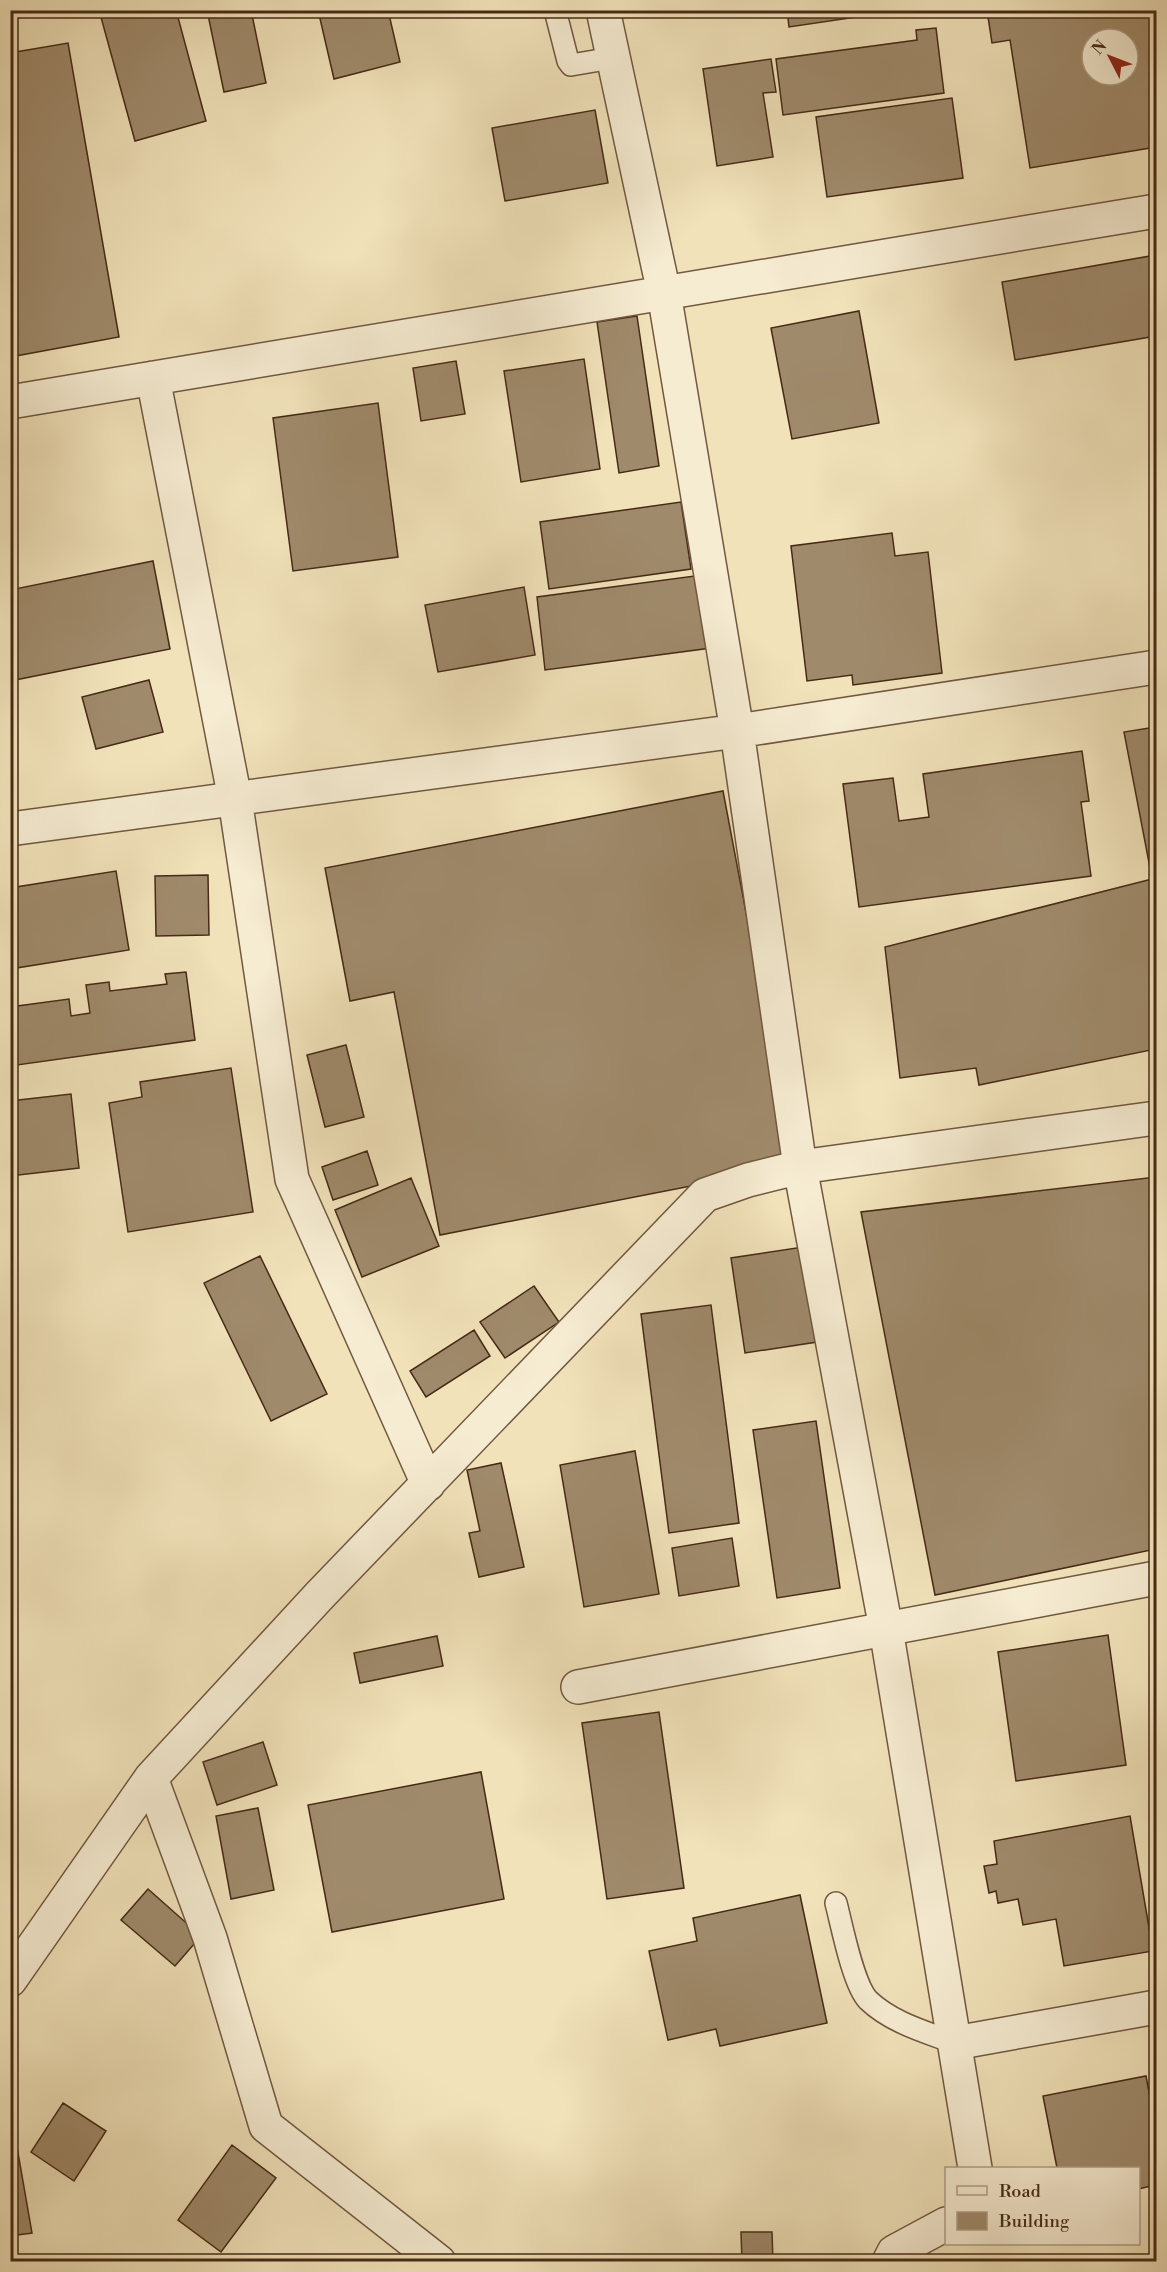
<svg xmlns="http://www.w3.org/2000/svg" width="1167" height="2272" font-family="'Libre Bodoni',serif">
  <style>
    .building { fill: #9f8a6b; stroke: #462a16; stroke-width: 1.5; fill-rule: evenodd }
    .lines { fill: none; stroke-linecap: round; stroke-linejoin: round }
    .service-casing { stroke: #71583f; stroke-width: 24 }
    .minor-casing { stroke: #71583f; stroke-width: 36 }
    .service { stroke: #f6ecd2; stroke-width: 21 }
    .minor { stroke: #f6ecd2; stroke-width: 33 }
  </style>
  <rect width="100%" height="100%" fill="#f1e2ba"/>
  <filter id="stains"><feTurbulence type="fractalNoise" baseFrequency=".00333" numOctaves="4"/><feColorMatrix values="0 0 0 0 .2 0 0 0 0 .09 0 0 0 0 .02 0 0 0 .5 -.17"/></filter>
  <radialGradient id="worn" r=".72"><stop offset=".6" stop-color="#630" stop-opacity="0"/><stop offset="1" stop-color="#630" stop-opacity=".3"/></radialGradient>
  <path class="building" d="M 99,10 L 176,10 L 206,121 L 135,141 Z
    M 207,10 L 251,10 L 266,83 L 224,92 Z
    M 318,10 L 388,10 L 400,62 L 334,79 Z
    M 787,10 L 904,10 L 789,27 Z
    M 987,10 L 1156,10 L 1156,147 L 1030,168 L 1010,40 L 992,43 ZM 1092,39 L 1128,39 L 1128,75 L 1092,75 Z
    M 936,28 L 944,93 L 783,115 L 776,59 L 917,40 L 916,30 Z
    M 68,43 L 119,337 L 10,357 L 10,53 Z
    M 771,59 L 776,92 L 763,93 L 773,157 L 717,166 L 703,69 Z
    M 952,98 L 963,178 L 827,197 L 816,117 Z
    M 595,110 L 608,183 L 505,201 L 492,128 Z
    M 1156,255 L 1156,336 L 1015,360 L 1002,282 Z
    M 859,311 L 879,423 L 792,439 L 771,328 Z
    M 637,316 L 659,466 L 619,473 L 597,322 Z
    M 584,359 L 600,469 L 521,482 L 504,371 Z
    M 456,361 L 465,414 L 421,421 L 413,368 Z
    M 378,403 L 398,557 L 293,571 L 273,418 Z
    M 681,502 L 691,569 L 549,589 L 540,522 Z
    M 892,533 L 895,556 L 928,552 L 942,673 L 853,685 L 852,675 L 807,681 L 791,546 Z
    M 153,561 L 170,649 L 10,681 L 10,590 Z
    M 702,575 L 711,648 L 545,670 L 537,597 Z
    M 524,587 L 535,655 L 438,672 L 425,605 Z
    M 149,680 L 163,732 L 96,749 L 82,697 Z
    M 1156,727 L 1156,867 L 1150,868 L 1124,732 Z
    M 1082,751 L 1089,801 L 1081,802 L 1091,876 L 859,907 L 843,784 L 893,778 L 899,821 L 929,817 L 923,774 Z
    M 723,791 L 794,1166 L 440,1235 L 394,992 L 350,1001 L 325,868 Z
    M 116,871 L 129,950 L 10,969 L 10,888 Z
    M 208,875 L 209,935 L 156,936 L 155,876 Z
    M 1156,878 L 1156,1049 L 979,1085 L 976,1068 L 900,1078 L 885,947 Z
    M 186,972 L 195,1040 L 10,1066 L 10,1007 L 69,999 L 71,1016 L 90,1013 L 86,985 L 109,982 L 110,991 L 167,984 L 165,974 Z
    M 346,1045 L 364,1117 L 325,1127 L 307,1055 Z
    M 231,1068 L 253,1212 L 128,1232 L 109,1103 L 142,1097 L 140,1082 Z
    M 71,1094 L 79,1168 L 10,1176 L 10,1101 Z
    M 367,1151 L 378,1185 L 333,1200 L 322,1167 Z
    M 1156,1177 L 1156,1549 L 935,1595 L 861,1212 Z
    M 411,1178 L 439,1246 L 362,1277 L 335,1210 Z
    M 803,1247 L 817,1342 L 745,1353 L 731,1258 Z
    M 260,1256 L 327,1394 L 271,1421 L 204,1283 Z
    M 534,1286 L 559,1322 L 505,1358 L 480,1322 Z
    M 711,1305 L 739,1523 L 669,1533 L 641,1314 Z
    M 474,1330 L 490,1356 L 426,1397 L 410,1371 Z
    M 816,1421 L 840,1588 L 777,1598 L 753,1430 Z
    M 635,1451 L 659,1594 L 584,1607 L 560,1465 Z
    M 501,1463 L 524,1567 L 479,1577 L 469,1533 L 480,1531 L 467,1470 Z
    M 732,1538 L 739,1586 L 679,1596 L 672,1548 Z
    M 1108,1635 L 1126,1765 L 1016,1781 L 998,1652 Z
    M 437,1636 L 443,1666 L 360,1683 L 354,1653 Z
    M 659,1712 L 684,1888 L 607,1899 L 582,1723 Z
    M 263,1742 L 277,1785 L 217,1805 L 203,1762 Z
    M 481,1772 L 504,1899 L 332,1932 L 308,1805 Z
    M 258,1808 L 274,1890 L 231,1899 L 216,1816 Z
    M 1130,1816 L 1153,1951 L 1064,1966 L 1056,1919 L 1023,1925 L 1018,1899 L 998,1903 L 996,1891 L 989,1893 L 984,1866 L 997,1864 L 994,1841 Z
    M 148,1889 L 201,1936 L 175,1966 L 121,1920 Z
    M 800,1895 L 827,2023 L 720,2046 L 716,2029 L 668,2040 L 649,1951 L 697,1941 L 693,1918 Z
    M 1146,2076 L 1156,2129 L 1156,2185 L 1138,2189 L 1138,2168 L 1057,2168 L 1043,2096 Z
    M 63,2103 L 106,2131 L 74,2181 L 31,2152 Z
    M 10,2124 L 13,2124 L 32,2233 L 10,2236 Z
    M 232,2145 L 276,2178 L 221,2252 L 178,2220 Z
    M 741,2232 L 772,2232 L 773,2262 L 742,2262 Z"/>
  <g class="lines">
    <g class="service-casing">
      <path id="service" d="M 555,10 L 568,61 L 571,65 L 612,58
        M 836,1903 C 842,1926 853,1984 868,2000 C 892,2023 926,2032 955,2043"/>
    </g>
    <g class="minor-casing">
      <path id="minor" d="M 603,10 L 664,293 L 737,731 L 800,1167 L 886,1629 L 975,2168
        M 153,378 L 235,799 L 292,1179 L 428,1484
        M 10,402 L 1156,211
        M 10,829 L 737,731 L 1156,667
        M 578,1687 L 1156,1578
        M 151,1778 L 210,1938 L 266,2126 L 439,2262
        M 10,1980 L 151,1778 L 320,1595 L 705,1195 L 748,1180 L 800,1167 L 1156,1118
        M 955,2043 L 1156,2007
        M 889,2262 L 894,2252 L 946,2224"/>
    </g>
    <use href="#service" class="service"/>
    <use href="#minor" class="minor"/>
  </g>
  <rect width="1167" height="2272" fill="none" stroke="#f1e2ba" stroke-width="36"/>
  <rect x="12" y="12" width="1143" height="2248" fill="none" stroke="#462a16" stroke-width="3"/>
  <rect x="18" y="18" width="1131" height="2236" fill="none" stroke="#462a16" stroke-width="1.5"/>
  <rect x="945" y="2167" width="195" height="78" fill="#f6ecd2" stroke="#b09e87" stroke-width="1.5"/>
  <rect x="957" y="2186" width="30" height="9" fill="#f6ecd2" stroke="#b09e87" stroke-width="1.5"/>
  <text x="999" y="2197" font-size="18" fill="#462a16">Road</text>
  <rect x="957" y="2212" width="30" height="18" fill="#9f8a6b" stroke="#b09e87" stroke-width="1.5"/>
  <text x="999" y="2227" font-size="18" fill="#462a16">Building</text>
  <g transform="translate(1110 57) rotate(312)"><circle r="28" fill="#f6ecd2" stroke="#b09e87" stroke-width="1.5"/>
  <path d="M0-4.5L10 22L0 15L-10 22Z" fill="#8f2418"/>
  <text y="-9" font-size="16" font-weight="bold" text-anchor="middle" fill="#462a16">N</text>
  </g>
  <rect width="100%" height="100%" filter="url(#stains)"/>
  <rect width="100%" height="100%" fill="url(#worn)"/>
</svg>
